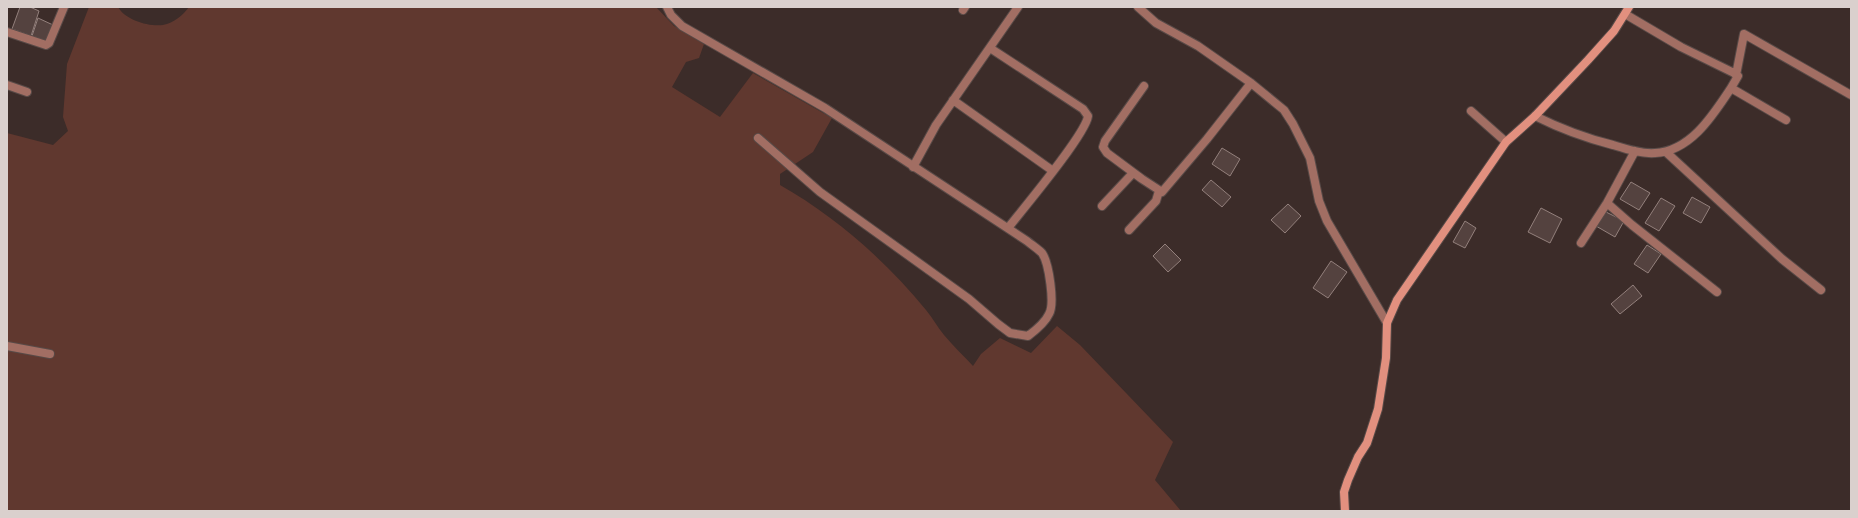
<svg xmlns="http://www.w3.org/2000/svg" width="1858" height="518" font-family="Commissioner,sans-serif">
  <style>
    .green { fill: #60382f }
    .building { fill: #54423f; stroke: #93807c }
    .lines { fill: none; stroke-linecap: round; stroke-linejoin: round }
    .lane-casing { stroke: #584a47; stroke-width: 10 }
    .street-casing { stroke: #584a47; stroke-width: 10 }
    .secondary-casing { stroke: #584a47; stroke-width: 10 }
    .lane { stroke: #a26e63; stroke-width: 8 }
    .street { stroke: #a26e63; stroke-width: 8 }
    .secondary { stroke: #e2907f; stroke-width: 8 }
  </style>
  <rect width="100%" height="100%" fill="#3c2c29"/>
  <path class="green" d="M 89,7 L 118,7 C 125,20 149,27 163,25 C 174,23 183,15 189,7 L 656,7 L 674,26 L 704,44 L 699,58 L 686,62 L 672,87 L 720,117 L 753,73 L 832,118 L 813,152 L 780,174 L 780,185 C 835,216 886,261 926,310 C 933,318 937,327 944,335 C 953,346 964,356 973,366 L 981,354 L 1000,338 L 1031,353 L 1057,326 L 1080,345 L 1173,442 L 1155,480 L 1181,511 L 7,511 L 7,133 L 53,145 L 68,131 L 63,117 L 67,64 Z"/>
  <path class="building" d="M 20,7 L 30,7 L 39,11 L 31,36 L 12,29 Z
    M 38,18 L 53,25 L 47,42 L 32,36 Z
    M 1222,148 L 1240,159 L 1230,176 L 1212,164 Z
    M 1211,180 L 1231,197 L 1222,207 L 1202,190 Z
    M 1631,182 L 1650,193 L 1639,210 L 1620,199 Z
    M 1692,197 L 1710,207 L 1701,223 L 1683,213 Z
    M 1661,198 L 1675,206 L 1659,231 L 1645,223 Z
    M 1288,204 L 1301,216 L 1285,233 L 1271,220 Z
    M 1541,208 L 1562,219 L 1550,243 L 1528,232 Z
    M 1604,211 L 1624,221 L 1615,237 L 1596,226 Z
    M 1465,221 L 1476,228 L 1465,248 L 1453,242 Z
    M 1165,244 L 1181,260 L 1168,272 L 1153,256 Z
    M 1647,245 L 1661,254 L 1648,273 L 1634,264 Z
    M 1331,261 L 1347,272 L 1328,298 L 1313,288 Z
    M 1633,285 L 1642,296 L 1620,314 L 1611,304 Z"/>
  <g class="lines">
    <g class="lane-casing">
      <path id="lane" d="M 7,346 L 50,354"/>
    </g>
    <g class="street-casing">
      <path id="street" d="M 667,7 L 671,15 L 682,26 L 825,108 L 1027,241 C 1032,245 1038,249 1042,253 C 1049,263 1055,304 1049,314 C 1045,323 1036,330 1028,336 L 1010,333 L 998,324 L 969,299 L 820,192 L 758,138
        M 1138,7 L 1156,23 L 1198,46 L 1251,83 L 1284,110 L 1293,124 L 1310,158 L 1319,201 L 1327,221 L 1387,323
        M 963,10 L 965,7
        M 1625,14 L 1681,47 L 1734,73 L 1738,76 L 1731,88 L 1786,120
        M 7,32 L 46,45 L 49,43 L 64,7
        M 990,48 L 1083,109 L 1088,116 C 1086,134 1023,209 1008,228
        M 1736,75 L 1744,34 L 1851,95
        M 7,85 L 27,92
        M 1144,86 L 1105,141 L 1103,147 L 1107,153 L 1142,179 L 1162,192 L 1207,139 L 1251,83
        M 953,100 L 1053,171
        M 1471,111 L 1506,142
        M 1535,116 C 1561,129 1585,138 1613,145 C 1626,149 1641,154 1655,153 C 1691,151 1713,115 1731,88
        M 1666,152 L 1782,259 L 1821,290
        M 913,167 L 936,125 L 1018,7
        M 1607,203 L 1632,225 L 1717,292
        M 1102,206 L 1133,173
        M 1129,230 L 1156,201 L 1159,191
        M 1581,243 L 1607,203 L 1635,151"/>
    </g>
    <g class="secondary-casing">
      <path id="secondary" d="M 1345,511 L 1344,492 L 1348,480 L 1358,457 L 1367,443 L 1378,409 L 1386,358 L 1387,323 L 1397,300 L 1506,142 L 1535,116 L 1588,60 L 1614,31 L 1629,7"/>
    </g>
    <use href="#lane" class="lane"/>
    <use href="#street" class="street"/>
    <use href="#secondary" class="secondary"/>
  </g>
  <rect width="1858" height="518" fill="none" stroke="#dad0cd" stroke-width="16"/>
</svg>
